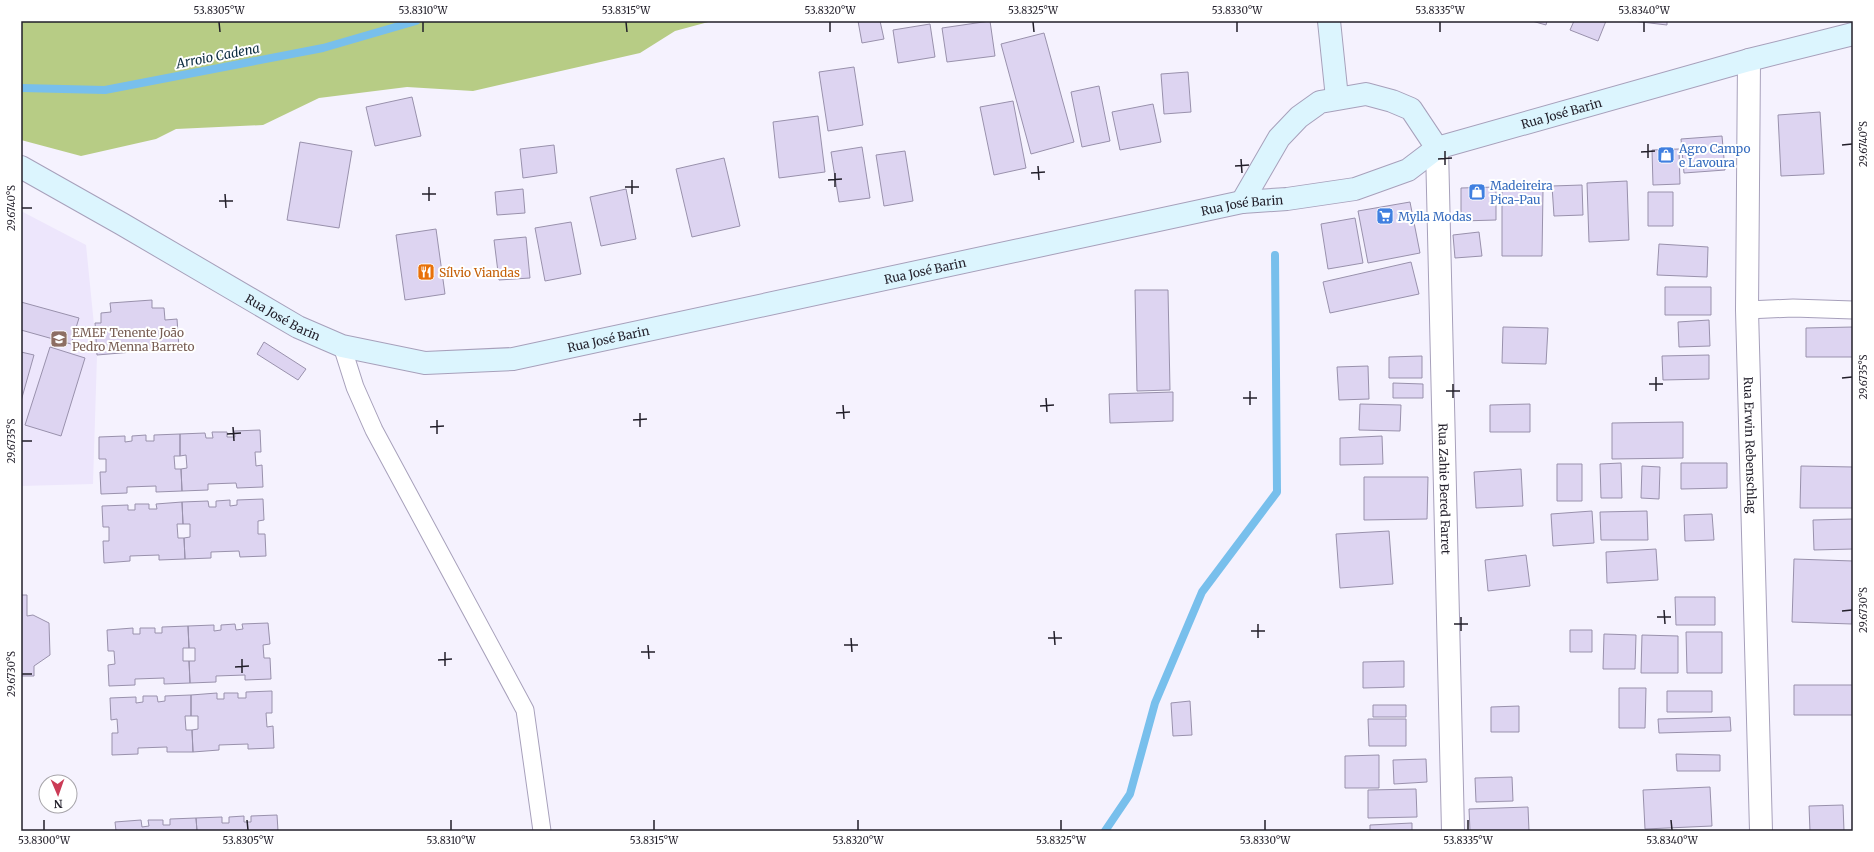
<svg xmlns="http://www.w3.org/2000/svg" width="1874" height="852" font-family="Merriweather,serif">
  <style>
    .built { fill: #ede6fc }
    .forest { fill: #b7cc85 }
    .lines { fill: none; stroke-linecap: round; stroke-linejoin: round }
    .stream { stroke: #78bfec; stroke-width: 8 }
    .building { fill: #ddd4f1; stroke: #9991ac }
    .lane-casing { stroke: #a7a0bb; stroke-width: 19 }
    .street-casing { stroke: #a7a0bb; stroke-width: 24 }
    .secondary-casing { stroke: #a7a0bb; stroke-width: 24 }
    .lane { stroke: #fff; stroke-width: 17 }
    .street { stroke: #fff; stroke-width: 22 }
    .secondary { stroke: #dcf5fe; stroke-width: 22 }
    .ticks { fill: none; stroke: #221f2a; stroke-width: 1.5 }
    .labels { text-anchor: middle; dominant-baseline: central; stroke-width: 4; stroke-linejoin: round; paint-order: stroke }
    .street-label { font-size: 12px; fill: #221f2a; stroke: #fff }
    .shop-label { font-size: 12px; fill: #366cbe; stroke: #fff; text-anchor: start }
    .food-label { font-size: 12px; fill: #c56008; stroke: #fff; text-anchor: start }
    .education-label { font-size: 12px; fill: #785e54; stroke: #fff; text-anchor: start }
    .water-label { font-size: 13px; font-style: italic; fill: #0d2d40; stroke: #fff }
    .neatline { fill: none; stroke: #221f2a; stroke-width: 1.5 }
    .ticks-label { font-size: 10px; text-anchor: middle; fill: #221f2a }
  </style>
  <rect width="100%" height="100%" fill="#f5f2fe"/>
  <path class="built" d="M 21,211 L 86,245 L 97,355 L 93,484 L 21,486 Z"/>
  <path class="forest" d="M 21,21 L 712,21 L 675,31 L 640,53 L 473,91 L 407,87 L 319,98 L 263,125 L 176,129 L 156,139 L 81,156 L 21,140 Z"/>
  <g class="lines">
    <path class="stream" d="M 21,88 L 105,90 L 323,48 L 416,21
      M 1105,831 L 1130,794 L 1155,703 L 1202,592 L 1277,492 L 1275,255"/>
  </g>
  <path class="building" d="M 858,21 L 880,21 L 884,39 L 862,43 Z
    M 990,21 L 995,56 L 947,62 L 942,28 Z
    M 1532,21 L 1547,21 L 1546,25 Z
    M 1574,21 L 1606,21 L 1598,41 L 1570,30 Z
    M 1633,21 L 1667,21 L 1667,25 Z
    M 930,24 L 935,57 L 898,63 L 893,30 Z
    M 1044,33 L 1074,142 L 1031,154 L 1001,44 Z
    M 854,67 L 863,125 L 828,131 L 819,72 Z
    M 1188,72 L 1191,112 L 1164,114 L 1161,74 Z
    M 1099,86 L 1110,141 L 1082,147 L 1071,92 Z
    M 412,97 L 421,136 L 375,146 L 366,107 Z
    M 1013,101 L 1026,168 L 994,175 L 980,107 Z
    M 1153,104 L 1161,142 L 1120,150 L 1112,112 Z
    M 1820,112 L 1824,174 L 1781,176 L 1778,115 Z
    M 818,116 L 825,172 L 779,178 L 773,122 Z
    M 1722,136 L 1725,170 L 1684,173 L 1681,139 Z
    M 300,142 L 352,151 L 339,228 L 287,220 Z
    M 554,145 L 557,173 L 523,178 L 520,149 Z
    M 862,147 L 870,198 L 839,202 L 831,152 Z
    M 1679,149 L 1680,184 L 1653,185 L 1652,150 Z
    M 905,151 L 913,201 L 884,206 L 876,155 Z
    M 724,158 L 740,226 L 692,237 L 676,169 Z
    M 1627,181 L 1629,240 L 1589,242 L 1587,183 Z
    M 1582,185 L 1583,215 L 1554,216 L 1552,186 Z
    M 1496,187 L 1496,220 L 1461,221 L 1461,188 Z
    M 523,189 L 525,213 L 497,215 L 495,192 Z
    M 626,189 L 636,239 L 601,246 L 590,197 Z
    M 1502,190 L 1543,190 L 1542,256 L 1502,256 Z
    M 1648,192 L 1673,192 L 1673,226 L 1648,226 Z
    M 1410,202 L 1420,253 L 1368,263 L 1358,211 Z
    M 1355,218 L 1363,263 L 1328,269 L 1321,224 Z
    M 571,222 L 581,274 L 545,281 L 535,228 Z
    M 436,229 L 445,294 L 405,300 L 396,235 Z
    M 1479,232 L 1482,256 L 1455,258 L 1453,235 Z
    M 526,237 L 530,278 L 499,280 L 494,240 Z
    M 1659,244 L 1708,247 L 1707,277 L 1657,275 Z
    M 1411,262 L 1419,294 L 1330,313 L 1323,282 Z
    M 1665,287 L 1711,287 L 1711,315 L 1665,315 Z
    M 1135,290 L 1168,290 L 1170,390 L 1137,391 Z
    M 152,300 L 152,308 L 164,308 L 165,320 L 177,319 L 179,348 L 97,355 L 95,323 L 101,323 L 101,313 L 111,312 L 110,303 Z
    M 21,302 L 79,318 L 71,344 L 21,330 Z
    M 1709,320 L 1710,346 L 1679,347 L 1678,322 Z
    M 1503,327 L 1548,328 L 1546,364 L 1502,363 Z
    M 1853,327 L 1853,357 L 1806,357 L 1806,328 Z
    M 264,342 L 306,369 L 298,380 L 257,354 Z
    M 50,347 L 85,358 L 61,436 L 25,425 Z
    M 21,352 L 34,355 L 21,401 Z
    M 1709,355 L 1709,379 L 1663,380 L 1662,356 Z
    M 1422,356 L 1422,378 L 1389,378 L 1389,357 Z
    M 1368,366 L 1369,399 L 1339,400 L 1337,367 Z
    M 1393,383 L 1423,384 L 1423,398 L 1393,398 Z
    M 1173,392 L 1173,421 L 1110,423 L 1109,394 Z
    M 1360,404 L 1401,405 L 1400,431 L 1359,430 Z
    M 1530,404 L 1530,432 L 1490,432 L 1490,405 Z
    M 1683,422 L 1683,458 L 1612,459 L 1612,423 Z
    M 260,430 L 261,452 L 255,452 L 256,466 L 262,465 L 263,487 L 237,488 L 236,483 L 208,484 L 208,490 L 182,491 L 181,469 L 187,468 L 186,455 L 180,456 L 180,434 L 205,433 L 206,438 L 213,438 L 212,432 L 227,432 L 227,437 L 235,437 L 234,431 Z
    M 180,434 L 180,456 L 174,456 L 175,469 L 181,469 L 182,491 L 156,492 L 156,486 L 127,487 L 127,493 L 101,494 L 100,472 L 106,472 L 106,459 L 99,459 L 99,437 L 125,436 L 125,442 L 132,441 L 132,436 L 146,435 L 146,441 L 154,441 L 154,435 Z
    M 1382,436 L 1383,464 L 1340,465 L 1340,438 Z
    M 1621,463 L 1622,498 L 1601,498 L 1600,464 Z
    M 1681,463 L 1727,463 L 1727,488 L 1681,489 Z
    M 1557,464 L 1582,464 L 1582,501 L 1557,501 Z
    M 1642,466 L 1660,467 L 1659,499 L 1641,498 Z
    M 1801,466 L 1853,467 L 1853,508 L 1800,508 Z
    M 1521,469 L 1523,506 L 1476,508 L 1474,472 Z
    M 1364,477 L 1428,477 L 1427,519 L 1364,520 Z
    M 263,499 L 264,520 L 258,521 L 258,534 L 265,534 L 266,556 L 240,557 L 239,551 L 211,552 L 211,558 L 185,559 L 184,538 L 190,537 L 190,524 L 183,524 L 182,502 L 208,501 L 209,507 L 216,507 L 216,501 L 230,500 L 230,506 L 237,505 L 237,500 Z
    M 182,502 L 183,524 L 177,524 L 178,538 L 184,538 L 185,559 L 159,560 L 159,555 L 130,556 L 130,561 L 104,563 L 103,541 L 109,541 L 109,527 L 103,527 L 102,506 L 128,505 L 128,510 L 135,510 L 135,504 L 149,504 L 149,509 L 157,509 L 156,504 Z
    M 1592,511 L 1594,543 L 1553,546 L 1551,514 Z
    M 1647,511 L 1648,540 L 1601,540 L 1600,512 Z
    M 1712,514 L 1714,540 L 1685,541 L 1684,515 Z
    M 1853,519 L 1853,549 L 1814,550 L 1813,520 Z
    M 1389,531 L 1393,584 L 1340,588 L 1336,534 Z
    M 1656,549 L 1658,580 L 1607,583 L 1606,552 Z
    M 1526,555 L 1530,586 L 1488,591 L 1485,560 Z
    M 1794,559 L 1853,561 L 1852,624 L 1792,622 Z
    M 21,595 L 27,595 L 27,616 L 33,615 L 49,623 L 50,655 L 34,666 L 34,676 L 21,676 Z
    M 1675,597 L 1715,597 L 1715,625 L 1676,625 Z
    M 268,623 L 270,644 L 263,645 L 264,658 L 270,658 L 271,679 L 245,680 L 245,675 L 216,676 L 216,682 L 190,683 L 189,661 L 195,661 L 195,648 L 189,648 L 188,626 L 214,625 L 214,631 L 221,630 L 221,625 L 235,624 L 236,630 L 243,629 L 242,624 Z
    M 188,626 L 189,648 L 183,648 L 183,661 L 189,661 L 190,683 L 164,684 L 164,678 L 135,679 L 135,685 L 109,686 L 108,665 L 115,664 L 114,651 L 108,651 L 107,630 L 133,628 L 133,634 L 140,634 L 140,628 L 155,628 L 155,633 L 162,633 L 162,627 Z
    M 1570,630 L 1592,630 L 1592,652 L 1570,652 Z
    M 1686,632 L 1722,632 L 1722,673 L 1687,673 Z
    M 1604,634 L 1636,635 L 1635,669 L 1603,669 Z
    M 1642,635 L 1678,636 L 1678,673 L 1641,673 Z
    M 1404,661 L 1404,687 L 1363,688 L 1363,662 Z
    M 1794,685 L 1853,685 L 1853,715 L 1794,715 Z
    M 1619,688 L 1646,688 L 1645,728 L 1619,728 Z
    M 272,691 L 272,713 L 266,713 L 267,727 L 273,726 L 274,748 L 248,749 L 248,744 L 219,745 L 219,750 L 193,752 L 192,730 L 198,729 L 198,716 L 191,716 L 191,695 L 217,693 L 217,699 L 224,699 L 224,693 L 238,693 L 238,698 L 246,698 L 246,692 Z
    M 1667,691 L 1712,691 L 1712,712 L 1667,712 Z
    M 191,695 L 191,716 L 185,716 L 186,730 L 192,730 L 193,752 L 167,752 L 167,747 L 138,748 L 138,754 L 112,755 L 112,733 L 118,733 L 117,719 L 111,720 L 110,698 L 136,697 L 136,703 L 143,702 L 143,696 L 157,696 L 158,702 L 165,701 L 165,696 Z
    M 1190,701 L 1192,735 L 1173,736 L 1171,703 Z
    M 1373,705 L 1406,705 L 1406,717 L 1373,717 Z
    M 1519,706 L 1519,732 L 1491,732 L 1491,707 Z
    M 1730,717 L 1731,731 L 1659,733 L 1658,719 Z
    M 1368,719 L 1406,719 L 1406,746 L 1369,746 Z
    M 1676,754 L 1720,755 L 1720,771 L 1677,771 Z
    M 1379,755 L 1379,788 L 1345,788 L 1345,756 Z
    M 1426,759 L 1427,782 L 1394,784 L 1393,760 Z
    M 1512,777 L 1513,801 L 1476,802 L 1475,778 Z
    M 1710,787 L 1712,826 L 1645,829 L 1643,790 Z
    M 1416,789 L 1417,817 L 1368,818 L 1368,790 Z
    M 1843,805 L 1844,831 L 1810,831 L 1809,806 Z
    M 1528,807 L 1529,831 L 1470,831 L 1469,809 Z
    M 277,815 L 278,831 L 197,831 L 196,818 L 222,817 L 222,823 L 229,823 L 229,817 L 244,816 L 244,822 L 251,822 L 251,816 Z
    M 196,818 L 197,831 L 116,831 L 115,822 L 141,820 L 142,827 L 149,826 L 148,820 L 163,820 L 163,825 L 170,825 L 170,819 Z
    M 1412,823 L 1412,831 L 1370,831 L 1370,825 Z"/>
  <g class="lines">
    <g class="lane-casing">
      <path id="lane" d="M 1747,310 L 1793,308 L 1853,310
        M 342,346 L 355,387 L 374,430 L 525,710 L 542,831"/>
    </g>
    <g class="street-casing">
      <g id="street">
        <path id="s1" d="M 1749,60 L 1747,310 L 1761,831"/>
        <path id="s2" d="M 1437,148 L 1453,831"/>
      </g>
    </g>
    <g class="secondary-casing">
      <g id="secondary">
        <path d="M 1329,21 L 1337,98"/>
        <path id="s3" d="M 21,167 L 122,224 L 298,327 L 342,346 L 425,363 L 513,359 L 1242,202 L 1287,199 L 1355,189 L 1408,170 L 1437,148 L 1749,60 L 1853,34"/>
        <path d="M 1242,202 L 1279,138 L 1299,117 L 1320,102 L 1366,94 L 1392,101 L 1411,109 L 1437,148"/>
      </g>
    </g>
    <use href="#lane" class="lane"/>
    <use href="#street" class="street"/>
    <use href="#secondary" class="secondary"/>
  </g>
  <path class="ticks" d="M 219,22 L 220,32M 423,22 L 423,32M 626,22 L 627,32M 830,22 L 830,32M 1033,22 L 1034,32M 1237,22 L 1237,32M 1440,22 L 1440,32M 1644,22 L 1644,32M 1648,144 L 1648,158M 1842,145 L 1852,144M 1445,151 L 1445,165M 1641,152 L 1655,151M 1241,159 L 1242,173M 1438,159 L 1452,158M 1038,166 L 1039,180M 1235,166 L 1249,165M 835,173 L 835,187M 1031,173 L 1045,172M 632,180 L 632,194M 828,180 L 842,179M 429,187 L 429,201M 625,187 L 639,187M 225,194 L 226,208M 422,194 L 436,194M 219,201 L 233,201M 22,208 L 32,208M 1656,377 L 1656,391M 1842,378 L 1852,377M 1453,384 L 1453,398M 1649,384 L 1663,384M 1250,391 L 1250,405M 1446,391 L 1460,391M 1046,398 L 1047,412M 1243,398 L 1257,398M 843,405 L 844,419M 1040,406 L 1054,405M 640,413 L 640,427M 836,413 L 850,412M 437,420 L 437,434M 633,420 L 647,419M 233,427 L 234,441M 430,427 L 444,426M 227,434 L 241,433M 22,441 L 32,441M 1664,610 L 1665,624M 1842,611 L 1852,610M 1461,617 L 1461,631M 1657,617 L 1671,617M 1258,624 L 1258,638M 1454,624 L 1468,624M 1054,631 L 1055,645M 1251,631 L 1265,631M 851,638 L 852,652M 1048,638 L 1062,638M 648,645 L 649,659M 844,645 L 858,645M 445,652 L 445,666M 641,652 L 655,652M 242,659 L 242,673M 438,660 L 452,659M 235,667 L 249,666M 22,674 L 32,674M 44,820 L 44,830M 247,820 L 248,830M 451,820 L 451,830M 654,820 L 654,830M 858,820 L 858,830M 1061,820 L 1061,830M 1265,820 L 1265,830M 1468,820 L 1468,830M 1671,820 L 1672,830"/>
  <defs>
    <g id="shop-square" transform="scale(0.9)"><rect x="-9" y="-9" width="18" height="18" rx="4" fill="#3f7fe0" stroke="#fff"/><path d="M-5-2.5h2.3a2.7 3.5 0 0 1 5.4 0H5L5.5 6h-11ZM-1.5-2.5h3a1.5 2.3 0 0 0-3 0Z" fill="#fff"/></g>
    <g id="supermarket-square" transform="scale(0.9)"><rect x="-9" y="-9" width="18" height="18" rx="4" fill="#3f7fe0" stroke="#fff"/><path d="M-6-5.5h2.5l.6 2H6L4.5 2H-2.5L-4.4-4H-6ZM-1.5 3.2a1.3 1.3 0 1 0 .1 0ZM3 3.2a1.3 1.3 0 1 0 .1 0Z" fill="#fff"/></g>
    <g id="restaurant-square" transform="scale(0.9)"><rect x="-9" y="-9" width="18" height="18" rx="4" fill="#e8710a" stroke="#fff"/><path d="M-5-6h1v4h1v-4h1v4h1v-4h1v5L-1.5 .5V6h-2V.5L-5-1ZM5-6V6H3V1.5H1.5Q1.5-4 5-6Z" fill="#fff"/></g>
    <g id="school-square" transform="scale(0.9)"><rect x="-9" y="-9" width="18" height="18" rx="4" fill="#8d6e63" stroke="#fff"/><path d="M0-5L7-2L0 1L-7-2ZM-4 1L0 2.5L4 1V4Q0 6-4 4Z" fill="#fff"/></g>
  </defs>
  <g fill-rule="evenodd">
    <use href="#shop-square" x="1666" y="155"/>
    <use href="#shop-square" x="1477" y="192"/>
    <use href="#supermarket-square" x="1385" y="216"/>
    <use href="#restaurant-square" x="426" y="272"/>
    <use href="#school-square" x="59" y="339"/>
  </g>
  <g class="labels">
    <g class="street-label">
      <text stroke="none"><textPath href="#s3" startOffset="1622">Rua José Barin</textPath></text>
      <text stroke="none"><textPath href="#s3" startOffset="1286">Rua José Barin</textPath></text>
      <text stroke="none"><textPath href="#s3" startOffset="962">Rua José Barin</textPath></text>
      <text stroke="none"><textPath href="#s3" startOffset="302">Rua José Barin</textPath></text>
      <text stroke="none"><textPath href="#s3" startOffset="638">Rua José Barin</textPath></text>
      <text stroke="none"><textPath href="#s1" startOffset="385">Rua Erwin Rebenschlag</textPath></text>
      <text stroke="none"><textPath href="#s2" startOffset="341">Rua Zahie Bered Farret</textPath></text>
    </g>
    <g class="shop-label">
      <text x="1679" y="148">Agro Campo<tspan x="1679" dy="14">e Lavoura</tspan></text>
      <text x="1490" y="185">Madeireira<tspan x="1490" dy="14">Pica-Pau</tspan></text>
      <text x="1398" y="216">Mylla Modas</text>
    </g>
    <g class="food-label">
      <text x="439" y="272">Sílvio Viandas</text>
    </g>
    <g class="education-label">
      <text x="72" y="332">EMEF Tenente João<tspan x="72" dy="14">Pedro Menna Barreto</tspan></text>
    </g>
    <g class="water-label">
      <text transform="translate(218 56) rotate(-11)">Arroio Cadena</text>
    </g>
  </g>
  <rect width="1874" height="852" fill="none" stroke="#ffffff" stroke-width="44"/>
  <g transform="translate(58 794) rotate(178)"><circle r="19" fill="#ffffff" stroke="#a7a5aa"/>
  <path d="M0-3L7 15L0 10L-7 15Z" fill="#cb3b56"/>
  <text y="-6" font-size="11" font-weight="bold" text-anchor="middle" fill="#221f2a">N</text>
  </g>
  <rect x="22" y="22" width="1830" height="808" class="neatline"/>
  <g class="ticks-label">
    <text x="219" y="14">53.8305°W</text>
    <text x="423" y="14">53.8310°W</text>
    <text x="626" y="14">53.8315°W</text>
    <text x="830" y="14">53.8320°W</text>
    <text x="1033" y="14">53.8325°W</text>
    <text x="1237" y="14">53.8330°W</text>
    <text x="1440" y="14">53.8335°W</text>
    <text x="1644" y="14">53.8340°W</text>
    <text transform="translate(1863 144) rotate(-90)" y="4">29.6740°S</text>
    <text transform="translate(11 208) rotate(-90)" y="4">29.6740°S</text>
    <text transform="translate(1863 377) rotate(-90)" y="4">29.6735°S</text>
    <text transform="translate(11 441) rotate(-90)" y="4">29.6735°S</text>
    <text transform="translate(1863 610) rotate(-90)" y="4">29.6730°S</text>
    <text transform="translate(11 674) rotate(-90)" y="4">29.6730°S</text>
    <text x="44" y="844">53.8300°W</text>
    <text x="248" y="844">53.8305°W</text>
    <text x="451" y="844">53.8310°W</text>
    <text x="654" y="844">53.8315°W</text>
    <text x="858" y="844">53.8320°W</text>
    <text x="1061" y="844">53.8325°W</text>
    <text x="1265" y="844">53.8330°W</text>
    <text x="1468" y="844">53.8335°W</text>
    <text x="1672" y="844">53.8340°W</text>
  </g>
</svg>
